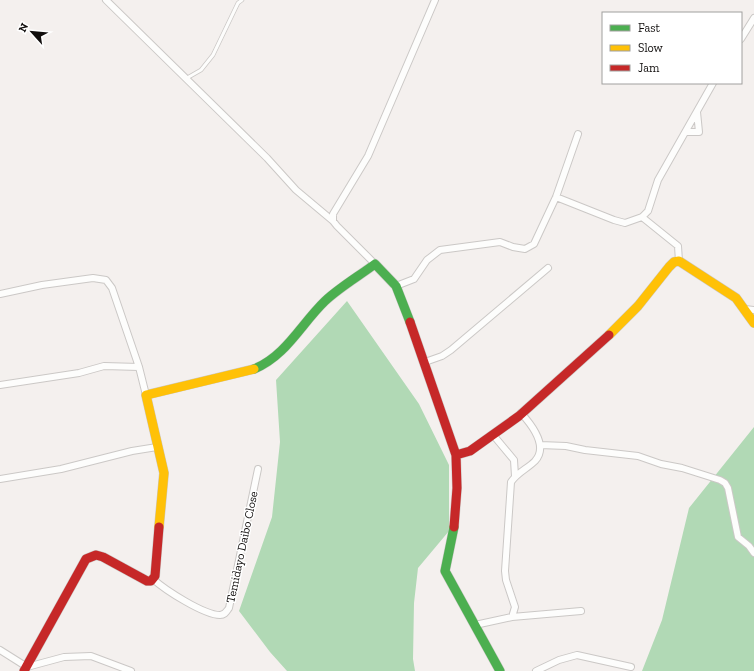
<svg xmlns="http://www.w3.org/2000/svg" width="754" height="671" font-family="'Zilla Slab',serif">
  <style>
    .forest { fill: #b1d9b5 }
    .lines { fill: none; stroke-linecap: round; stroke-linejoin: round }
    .lane-casing { stroke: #cbc8c6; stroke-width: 4.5 }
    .street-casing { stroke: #cbc8c6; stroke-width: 8 }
    .fast-casing { stroke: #cbc8c6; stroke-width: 10 }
    .slow-casing { stroke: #cbc8c6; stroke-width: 10 }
    .jam-casing { stroke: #cbc8c6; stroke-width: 10 }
    .lane { stroke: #fdfdfc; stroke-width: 3 }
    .street { stroke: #fdfdfc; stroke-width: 6 }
    .fast { stroke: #4caf50; stroke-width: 9 }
    .slow { stroke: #ffc107; stroke-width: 9 }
    .jam { stroke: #c62828; stroke-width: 9 }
    .labels { text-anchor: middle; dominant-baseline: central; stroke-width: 3; stroke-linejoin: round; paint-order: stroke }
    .street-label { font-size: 12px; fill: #110e0d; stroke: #fff }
  </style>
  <rect width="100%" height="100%" fill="#f4f0ee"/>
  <path class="forest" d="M 347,301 L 419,404 L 449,465 L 449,531 L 418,568 L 414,603 L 413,659 L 415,671 L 287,671 L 270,652 L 239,611 L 272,517 L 280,442 L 276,380 Z
    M 754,427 L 754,671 L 642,671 L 662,620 L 689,508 Z"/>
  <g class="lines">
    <g class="lane-casing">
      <path id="lane" d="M 187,78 L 201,70 L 213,55 L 238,3 L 242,0"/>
    </g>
    <g class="street-casing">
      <path id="street" d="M 106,0 L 267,158 L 296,190 L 333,221
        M 741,39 L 754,18
        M 686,132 L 699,132 L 697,112
        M 556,197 L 614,220 L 625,223 L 642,217 L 648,211 L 658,180 L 713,83
        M 642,217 L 678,246 L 679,261
        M 375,264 L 337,226 L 333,221 L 333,214 L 368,156 L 435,0
        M 396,286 L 414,279 L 427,260 L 440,250 L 500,242 L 513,247 L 525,249 L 534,244 L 556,197 L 578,134
        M 0,294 L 42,285 L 93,278 L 106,280 L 112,288 L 139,367 L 146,395
        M 745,309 L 754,310
        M 425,362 L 442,356 L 451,350 L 548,268
        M 0,385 L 79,373 L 104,366 L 139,367
        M 494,436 L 514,460 L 515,476
        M 540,445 L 566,446 L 585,450 L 638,456 L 661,464 L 682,468 L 720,480 L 725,483 L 728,488 L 738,537 L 749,546 L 754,553
        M 0,479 L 61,469 L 132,451 L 157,447
        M 153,579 C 165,590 204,615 220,615 C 225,615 226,612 229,608 L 258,469
        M 512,617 L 581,611
        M 475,625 L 512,617 L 515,607 L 506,580 L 505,571 L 511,482 C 518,472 527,469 535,461 C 549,446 531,424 521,413
        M 0,650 L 27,667 L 64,657 L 91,656 L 131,671
        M 536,671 L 559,660 L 577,655 L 631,667"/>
    </g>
    <g class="fast-casing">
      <path id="fast" d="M 254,369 C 286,356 301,324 325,301 C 340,287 359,276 375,264 L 396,286 L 410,322
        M 454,527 L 445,571 L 500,671"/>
    </g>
    <g class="slow-casing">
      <path id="slow" d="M 609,335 L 638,306 L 669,267 L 674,262 L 679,261 L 736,298 L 754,323
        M 159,527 L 164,473 L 146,395 L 254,369"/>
    </g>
    <g class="jam-casing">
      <path id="jam" d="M 410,322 L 456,455 L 457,488 L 454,527
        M 456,455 L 470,451 L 519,416 L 609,335
        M 24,671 L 86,559 L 96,555 L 103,557 L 147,581 L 151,581 L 155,576 L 159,527"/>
    </g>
    <use href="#lane" class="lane"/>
    <use href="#street" class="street"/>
    <use href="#fast" class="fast"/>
    <use href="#slow" class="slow"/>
    <use href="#jam" class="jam"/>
  </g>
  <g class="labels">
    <g class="street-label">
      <text transform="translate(242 547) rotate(-78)">Temidayo Daibo Close</text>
    </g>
  </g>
  <rect x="602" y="12" width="140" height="72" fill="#ffffff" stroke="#a09f9e"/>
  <rect x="610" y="25" width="20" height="6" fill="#4caf50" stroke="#a09f9e"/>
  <text x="638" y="32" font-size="12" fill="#110e0d">Fast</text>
  <rect x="610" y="45" width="20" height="6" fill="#ffc107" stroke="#a09f9e"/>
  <text x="638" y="52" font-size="12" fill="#110e0d">Slow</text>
  <rect x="610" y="65" width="20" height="6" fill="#c62828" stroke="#a09f9e"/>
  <text x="638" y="72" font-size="12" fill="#110e0d">Jam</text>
  <g transform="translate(32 32) rotate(297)" stroke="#ffffff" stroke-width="3" paint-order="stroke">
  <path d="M0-3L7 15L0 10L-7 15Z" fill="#110e0d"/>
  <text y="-6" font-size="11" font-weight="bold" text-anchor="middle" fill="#110e0d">N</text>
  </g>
</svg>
